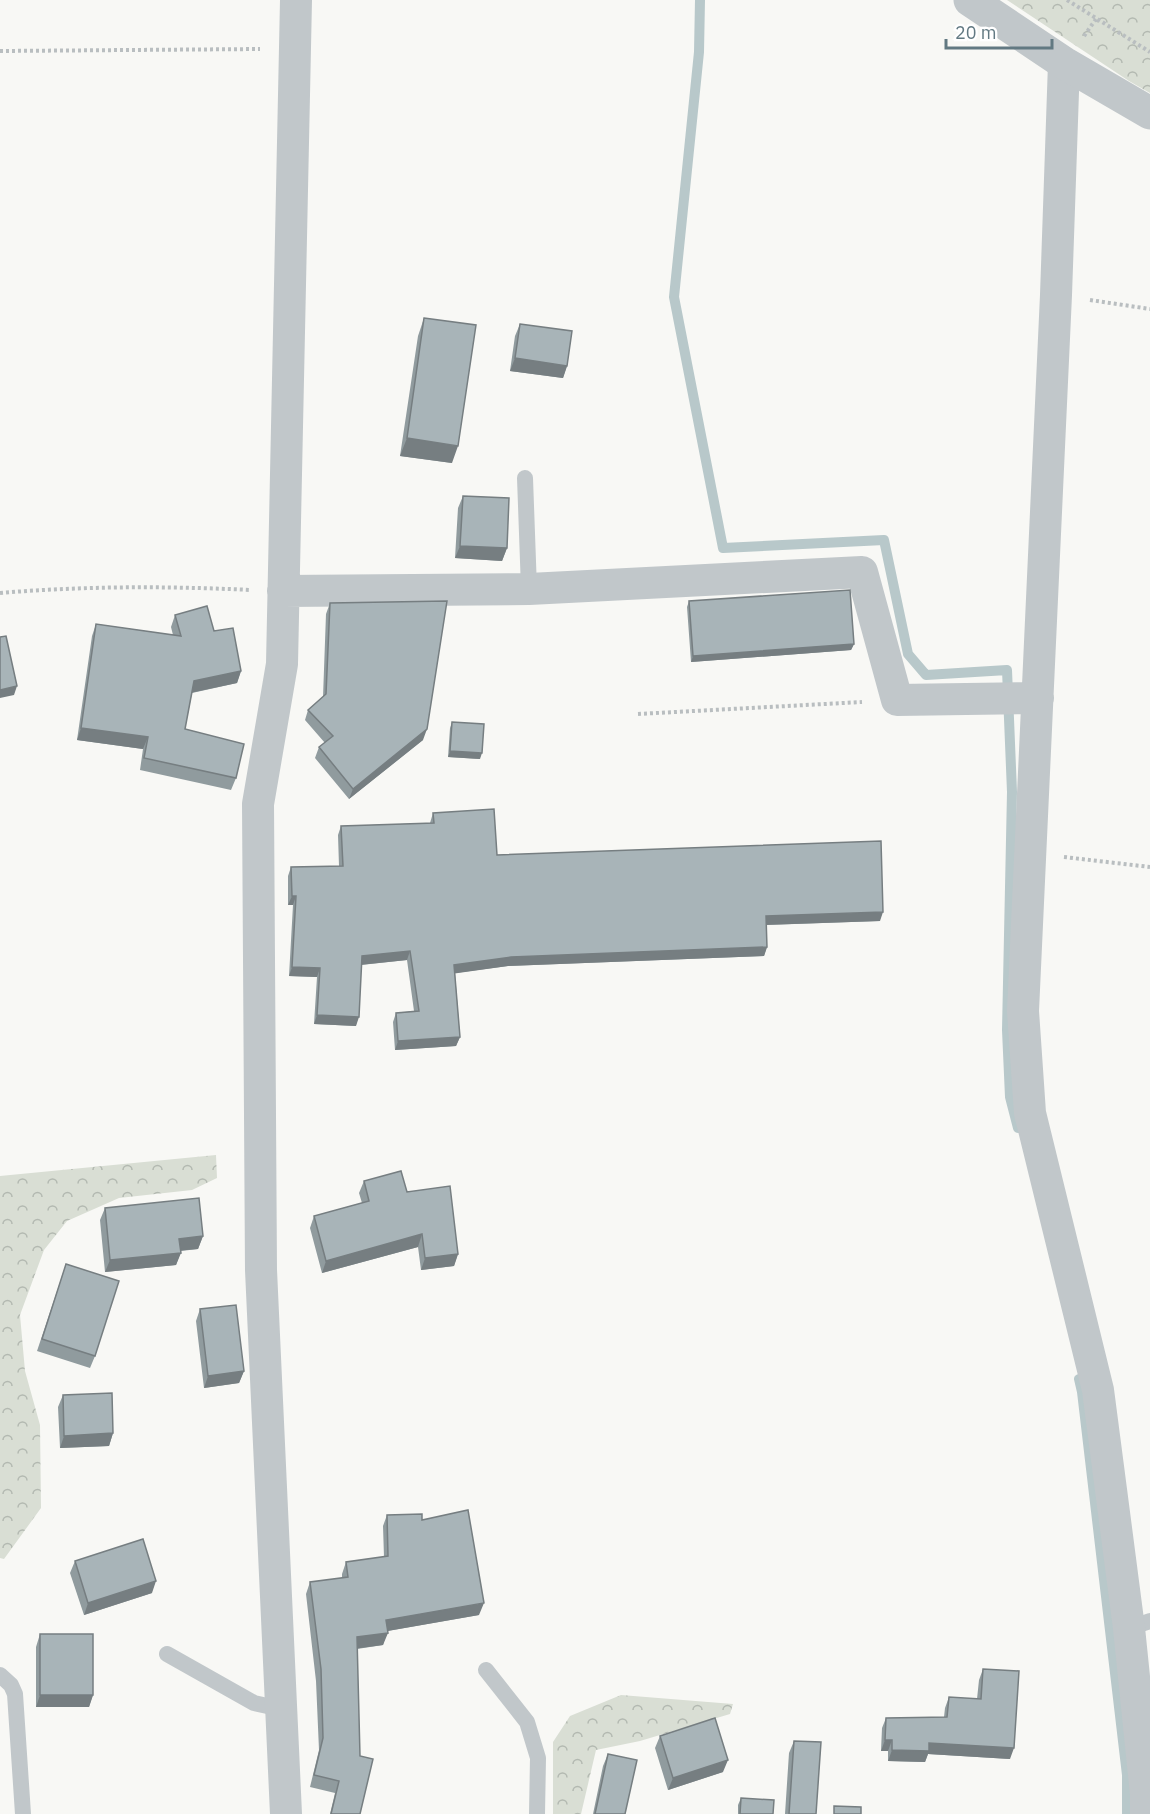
<svg xmlns="http://www.w3.org/2000/svg" width="1150" height="1814" font-family="'IBM Plex Sans',sans-serif">
  <style>
    .forest { fill: url(#forest-crowns) }
    .lines { fill: none; stroke-linecap: round; stroke-linejoin: round }
    .stream { stroke: #b8c8ca; stroke-width: 10 }
    .path { stroke: #b9bec0; stroke-width: 4; stroke-dasharray: 3 3; stroke-linecap: butt }
    .service { stroke: #c1c7ca; stroke-width: 16 }
    .minor { stroke: #c1c7ca; stroke-width: 32 }
    .tertiary { stroke: #c1c7ca; stroke-width: 33 }
    .wall { fill: #909b9e }
    .shaded-wall { fill: #767e81 }
    .building { fill: #a8b4b8; stroke: #767e81; stroke-width: 1.5 }
  </style>
  <defs>
    <pattern id="forest-crowns" width="20" height="18" patternUnits="userSpaceOnUse" patternTransform="scale(1.5)"><rect width="20" height="18" fill="#d9ded4"/><path d="M2 6a3 3 0 1 1 6 0M12 15a3 3 0 1 1 6 0" fill="none" stroke="#b3b9b1"/></pattern>
  </defs>
  <rect width="100%" height="100%" fill="#f8f8f5"/>
  <path class="forest" d="M 1007,0 L 1150,0 L 1150,93 L 1129,81 Z
    M 216,1155 L 217,1178 L 192,1190 L 119,1198 L 67,1221 L 44,1250 L 20,1315 L 25,1371 L 40,1425 L 41,1508 L 4,1559 L 0,1558 L 0,1176 Z
    M 621,1695 L 733,1704 L 730,1714 L 640,1741 L 596,1750 L 581,1814 L 553,1814 L 553,1742 L 570,1716 Z"/>
  <g class="lines">
    <path class="stream" d="M 700,0 L 699,52 L 674,297 L 723,548 L 884,540 L 908,654 L 926,675 L 1007,670 L 1012,792 L 1007,1030 L 1010,1097 L 1018,1128
      M 1079,1379 L 1082,1392 L 1127,1775 L 1127,1814"/>
    <path class="path" d="M 1067,0 L 1150,52
      M 1084,36 L 1096,19
      M 0,51 L 260,49
      M 1090,300 L 1150,309
      M 0,593 C 84,586 167,586 251,590
      M 638,714 L 862,702
      M 1064,857 L 1150,867"/>
    <path class="service" d="M 525,478 L 529,589
      M 1129,1628 L 1150,1621
      M 167,1654 L 254,1703 L 281,1709
      M 486,1670 L 527,1722 L 538,1758 L 537,1814
      M 0,1675 L 11,1685 L 15,1694 L 23,1814"/>
    <path class="minor" d="M 1064,63 L 1056,295 L 1023,1011 L 1030,1113 L 1098,1390 L 1129,1628 L 1146,1794 L 1146,1814
      M 283,591 L 529,589 L 862,572 L 897,700 L 1038,698
      M 286,1814 L 261,1270 L 258,804 L 282,664 L 296,0"/>
    <path class="tertiary" d="M 970,0 L 1064,63 L 1150,113"/>
  </g>
  <path class="wall" d="M 424,318 L 452,463 L 400,456 L 418,336 Z
    M 520,324 L 567,366 L 563,378 L 510,371 L 515,336 Z
    M 463,496 L 507,548 L 502,561 L 455,558 L 458,508 Z
    M 689,601 L 854,644 L 851,650 L 691,662 L 687,607 Z
    M 330,603 L 423,740 L 349,799 L 315,758 L 319,747 L 325,743 L 305,720 L 308,710 L 323,697 L 326,614 Z
    M 175,615 L 214,631 L 241,671 L 237,683 L 192,693 L 185,729 L 236,778 L 231,790 L 140,770 L 143,749 L 77,740 L 92,636 L 96,624 L 173,635 L 171,627 Z
    M 452,722 L 480,759 L 448,757 L 450,728 Z
    M 433,813 L 497,855 L 880,921 L 766,925 L 767,947 L 764,956 L 508,966 L 455,973 L 460,1037 L 456,1046 L 395,1050 L 393,1022 L 396,1013 L 414,1011 L 407,960 L 361,965 L 356,1026 L 314,1024 L 317,977 L 289,976 L 293,905 L 288,905 L 288,876 L 291,867 L 339,866 L 338,835 L 341,826 L 430,823 Z
    M 364,1181 L 407,1192 L 458,1254 L 454,1266 L 421,1270 L 418,1247 L 322,1273 L 310,1228 L 314,1216 L 362,1203 L 359,1193 Z
    M 105,1208 L 203,1236 L 198,1249 L 181,1251 L 176,1265 L 105,1272 L 100,1220 Z
    M 66,1264 L 95,1356 L 90,1368 L 37,1351 Z
    M 200,1309 L 244,1371 L 239,1383 L 204,1388 L 196,1321 Z
    M 63,1395 L 113,1433 L 109,1446 L 60,1448 L 58,1407 Z
    M 387,1515 L 422,1520 L 479,1615 L 387,1631 L 383,1645 L 357,1649 L 360,1814 L 330,1814 L 335,1793 L 310,1787 L 319,1750 L 316,1681 L 306,1594 L 310,1582 L 342,1578 L 342,1574 L 346,1562 L 384,1557 L 383,1526 Z
    M 75,1561 L 152,1593 L 84,1615 L 70,1573 Z
    M 40,1634 L 93,1695 L 89,1707 L 36,1707 L 36,1647 Z
    M 983,1669 L 1010,1759 L 928,1754 L 925,1762 L 888,1761 L 888,1751 L 881,1751 L 882,1728 L 886,1718 L 944,1717 L 945,1708 L 949,1697 L 977,1699 L 979,1680 Z
    M 660,1736 L 723,1772 L 668,1790 L 655,1748 Z
    M 794,1741 L 816,1814 L 785,1814 L 789,1753 Z
    M 608,1754 L 625,1814 L 593,1814 L 603,1766 Z
    M 741,1798 L 773,1814 L 738,1814 L 738,1805 Z"/>
  <path class="shaded-wall" d="M 515,358 L 567,366 L 563,378 L 510,371 Z
    M 407,438 L 458,446 L 452,463 L 400,456 Z
    M 460,546 L 507,548 L 502,561 L 455,558 Z
    M 854,644 L 851,650 L 691,662 L 693,656 Z
    M 241,671 L 237,683 L 190,693 L 194,681 Z
    M 17,686 L 14,695 L 0,698 L 0,690 Z
    M 81,728 L 148,737 L 143,749 L 77,740 Z
    M 427,729 L 423,740 L 349,799 L 353,789 Z
    M 450,751 L 482,753 L 480,759 L 448,757 Z
    M 292,896 L 296,896 L 293,905 L 288,905 Z
    M 883,912 L 880,921 L 763,925 L 766,916 Z
    M 767,947 L 764,956 L 508,966 L 451,974 L 454,965 L 511,957 Z
    M 410,951 L 407,960 L 359,965 L 362,956 Z
    M 292,967 L 320,968 L 317,977 L 289,976 Z
    M 317,1015 L 359,1017 L 356,1026 L 314,1024 Z
    M 460,1037 L 456,1046 L 395,1050 L 398,1041 Z
    M 422,1234 L 418,1247 L 322,1273 L 326,1261 Z
    M 203,1236 L 198,1249 L 175,1251 L 179,1239 Z
    M 181,1253 L 176,1265 L 105,1272 L 110,1260 Z
    M 458,1254 L 454,1266 L 421,1270 L 425,1258 Z
    M 244,1371 L 239,1383 L 204,1388 L 208,1376 Z
    M 113,1433 L 109,1446 L 60,1448 L 64,1436 Z
    M 156,1581 L 152,1593 L 84,1615 L 88,1603 Z
    M 484,1603 L 479,1615 L 382,1632 L 386,1620 Z
    M 388,1633 L 383,1645 L 353,1649 L 357,1637 Z
    M 40,1695 L 93,1695 L 89,1707 L 36,1707 Z
    M 885,1740 L 892,1740 L 888,1751 L 881,1751 Z
    M 929,1743 L 1014,1748 L 1010,1759 L 928,1754 L 925,1762 L 888,1761 L 892,1750 Z
    M 728,1760 L 723,1772 L 668,1790 L 673,1778 Z"/>
  <path class="building" d="M 424,318 L 476,325 L 458,446 L 407,438 Z
    M 520,324 L 572,331 L 567,366 L 515,358 Z
    M 463,496 L 509,498 L 507,548 L 460,546 Z
    M 850,590 L 854,644 L 693,656 L 689,601 Z
    M 447,601 L 427,729 L 353,789 L 319,747 L 333,736 L 308,710 L 326,694 L 330,603 Z
    M 207,606 L 214,631 L 233,628 L 241,671 L 194,681 L 185,729 L 244,744 L 236,778 L 144,758 L 148,737 L 81,728 L 96,624 L 181,636 L 175,615 Z
    M 6,636 L 17,686 L 0,690 L 0,637 Z
    M 452,722 L 484,724 L 482,753 L 450,751 Z
    M 494,809 L 497,855 L 881,841 L 883,912 L 766,916 L 767,947 L 511,957 L 454,965 L 460,1037 L 398,1041 L 396,1013 L 419,1011 L 410,951 L 362,956 L 359,1017 L 317,1015 L 320,968 L 292,967 L 296,896 L 292,896 L 291,867 L 343,866 L 341,826 L 434,823 L 433,813 Z
    M 401,1171 L 407,1192 L 450,1186 L 458,1254 L 425,1258 L 422,1234 L 326,1261 L 314,1216 L 369,1201 L 364,1181 Z
    M 199,1198 L 203,1236 L 179,1239 L 181,1253 L 110,1260 L 105,1208 Z
    M 66,1264 L 119,1281 L 95,1356 L 42,1339 Z
    M 236,1305 L 244,1371 L 208,1376 L 200,1309 Z
    M 112,1393 L 113,1433 L 64,1436 L 63,1395 Z
    M 468,1510 L 484,1603 L 386,1620 L 388,1633 L 357,1637 L 360,1756 L 373,1759 L 360,1814 L 331,1814 L 339,1781 L 314,1775 L 323,1738 L 321,1669 L 310,1582 L 348,1577 L 346,1562 L 388,1556 L 387,1515 L 422,1514 L 422,1520 Z
    M 143,1539 L 156,1581 L 88,1603 L 75,1561 Z
    M 40,1634 L 93,1634 L 93,1695 L 40,1695 Z
    M 983,1669 L 1019,1671 L 1014,1748 L 929,1743 L 929,1751 L 892,1750 L 892,1740 L 885,1740 L 886,1718 L 947,1717 L 949,1697 L 981,1699 Z
    M 715,1718 L 728,1760 L 673,1778 L 660,1736 Z
    M 794,1741 L 821,1742 L 816,1814 L 789,1814 Z
    M 608,1754 L 637,1760 L 625,1814 L 595,1814 Z
    M 741,1798 L 774,1800 L 773,1814 L 740,1814 Z
    M 834,1806 L 861,1807 L 861,1814 L 834,1814 Z"/>
  <path d="M946 39v9h106v-9" fill="none" stroke="#627982" stroke-width="3"/>
  <text x="955" y="39" font-size="18" fill="#627982" stroke="#ffffff" stroke-width="4.5" paint-order="stroke">20 m</text>
</svg>
